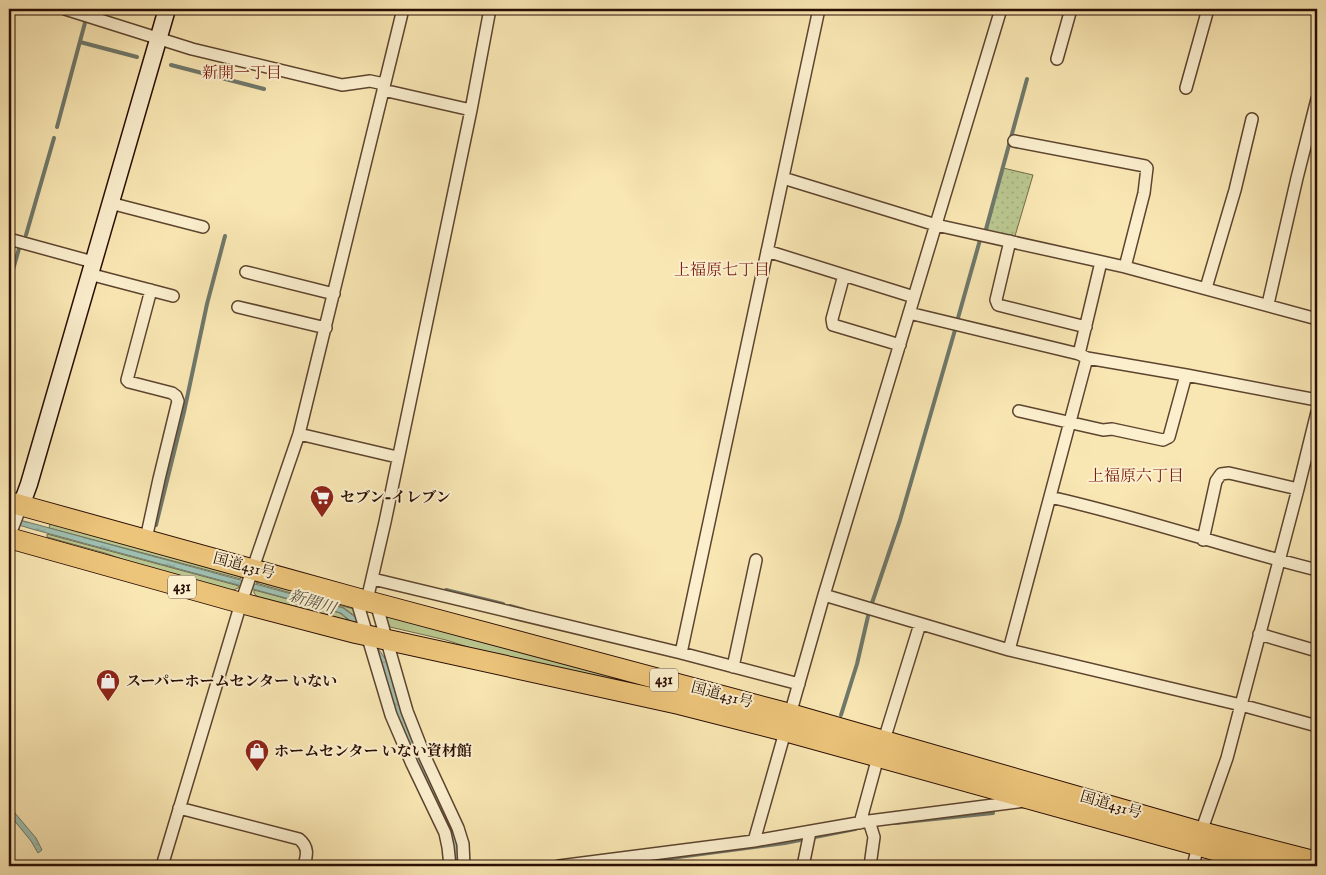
<svg xmlns="http://www.w3.org/2000/svg" width="1326" height="875" font-family="'IM FELL English','Noto Serif JP',serif">
  <style>
    .green { fill: #bac68f; stroke: #726a49 }
    .park { fill: url(#park-dots); stroke: #726a49 }
    .water { fill: url(#water-ripples); stroke: #6f786b }
    .lines { fill: none; stroke-linecap: round; stroke-linejoin: round }
    .stream { stroke: #6f786b; stroke-width: 4 }
    .street-casing { stroke: #5d442f; stroke-width: 14 }
    .secondary-casing { stroke: #290d03; stroke-width: 19 }
    .highway-casing { stroke: #290d03; stroke-width: 22 }
    .street { stroke: #fbefce; stroke-width: 11 }
    .secondary { stroke: #fbefce; stroke-width: 16 }
    .highway { stroke: #ecc47a; stroke-width: 20 }
    .labels { text-anchor: middle; dominant-baseline: central; stroke-width: 4; stroke-linejoin: round; paint-order: stroke }
    .shield { fill: #fbefce; stroke: #685140; stroke-width: 1 }
    .shield-label { font-size: 14px; font-weight: bold; fill: #290d03 }
    .poi-label { font-size: 15px; font-weight: bold; fill: #290d03; stroke: #fbefce; text-anchor: start }
    .street-label { font-size: 15px; fill: #290d03; stroke: #fbefce }
    .neighbourhood-label { font-size: 16px; fill: #7a1f14; stroke: #fbefce }
    .water-label { font-size: 16px; font-style: italic; fill: #585448; stroke: #fbefce }
  </style>
  <defs>
    <pattern id="park-dots" width="8" height="8" patternUnits="userSpaceOnUse" patternTransform="scale(1.25)"><rect width="8" height="8" fill="#bac68f"/><path d="M2 2h.1M6 6h.1" fill="none" stroke="#a0a97a" stroke-width="1.8" stroke-linecap="round"/></pattern>
    <pattern id="water-ripples" width="26" height="14" patternUnits="userSpaceOnUse" patternTransform="scale(1.25)"><rect width="26" height="14" fill="#9ebfb0"/><path d="M2 4q2-2 4 0t4 0M15 11q2-2 4 0t4 0" fill="none" stroke="#88a396"/></pattern>
  </defs>
  <rect width="100%" height="100%" fill="#f9e7b3"/>
  <filter id="stains"><feTurbulence type="fractalNoise" baseFrequency=".004" numOctaves="4"/><feColorMatrix values="0 0 0 0 .2 0 0 0 0 .09 0 0 0 0 .02 0 0 0 .5 -.17"/></filter>
  <radialGradient id="worn" r=".72"><stop offset=".6" stop-color="#630" stop-opacity="0"/><stop offset="1" stop-color="#630" stop-opacity=".3"/></radialGradient>
  <path class="green" d="M 51,521 L 240,575 L 241,579 L 49,528 Z
    M 47,534 L 239,586 L 238,588 L 231,591 L 154,571 L 105,553 L 47,537 Z
    M 263,580 L 307,597 L 354,609 L 359,619 L 344,608 L 256,583 Z
    M 254,590 L 340,613 L 353,624 L 259,599 L 254,593 Z
    M 391,614 L 715,705 L 499,657 L 446,640 L 390,627 L 386,619 Z"/>
  <path class="park" d="M 1003,168 L 1033,175 L 1015,236 L 987,231 Z"/>
  <path class="water" d="M 9,517 L 343,608 L 359,620 L 386,660 L 403,717 L 456,835 L 460,866 L 454,866 L 395,712 L 381,667 L 353,623 L 341,613 L 32,529 L 9,522 Z
    M 9,806 L 36,838 L 42,850 L 38,853 L 31,841 L 9,814 Z"/>
  <g class="lines">
    <path class="stream" d="M 80,42 L 137,57
      M 171,65 L 264,89
      M 57,127 L 86,19
      M 986,229 L 1027,79
      M 26,235 L 54,138
      M 9,284 L 20,245
      M 958,318 L 980,240
      M 156,525 L 184,412 L 207,304 L 225,236
      M 446,590 L 503,604
      M 872,603 L 900,520 L 955,330
      M 510,606 L 524,610
      M 841,715 L 857,664 L 869,612
      M 895,823 L 993,813
      M 610,866 L 785,843 L 855,829"/>
    <g class="street-casing">
      <path id="street" d="M 65,9 L 192,49 L 342,85 L 370,81 L 384,84
        M 1057,59 L 1071,9
        M 1186,88 L 1208,9
        M 383,90 L 471,110
        M 1014,141 L 1145,166 L 1147,168 L 1144,193 L 1125,267
        M 783,178 L 936,225 L 1125,267 L 1317,319
        M 110,203 L 203,227
        M 9,239 L 93,262
        M 1010,241 L 996,300 L 998,305 L 1086,327
        M 767,251 L 914,297
        M 246,272 L 334,294
        M 89,274 L 173,296
        M 844,275 L 832,319 L 833,325 L 900,345
        M 1206,288 L 1235,190 L 1252,119
        M 1268,304 L 1297,178 L 1317,99
        M 238,307 L 326,328
        M 909,313 L 1079,354 L 1087,358 L 1009,650
        M 1079,354 L 1101,262
        M 1186,375 L 1317,400
        M 1019,411 L 1103,430 L 1112,429 L 1163,440 L 1169,437 L 1186,375 L 1087,358
        M 299,434 L 397,457
        M 1050,497 C 1140,517 1228,548 1317,570
        M 9,537 L 21,506
        M 146,539 L 159,479 L 178,401 L 176,396 L 172,393 L 129,382 L 127,380 L 151,290
        M 1203,540 L 1216,481 L 1221,474 L 1229,473 L 1298,489 L 1317,412
        M 373,579 L 681,653
        M 824,595 L 1009,650 L 1241,705 L 1317,726
        M 356,598 L 391,715 L 412,764 L 445,833 L 448,847 L 450,866
        M 367,600 L 385,522 L 471,110 L 490,9
        M 376,603 L 407,711 L 425,757 L 458,828 L 463,844 L 464,866
        M 1259,634 L 1317,651
        M 733,667 L 756,560
        M 799,684 L 681,653 L 819,9
        M 884,740 L 920,624
        M 179,808 L 299,839 C 309,847 307,855 304,866
        M 869,821 L 874,837 L 870,866
        M 860,823 L 878,757
        M 1201,832 L 1227,758 L 1298,489
        M 754,841 L 824,595 L 1001,9
        M 162,866 L 241,603 L 299,434 L 403,9
        M 559,866 L 754,841 L 869,821 L 1025,801
        M 803,866 L 810,832
        M 1193,866 L 1198,846"/>
    </g>
    <g class="secondary-casing">
      <path id="secondary" d="M 21,506 L 29,484 L 167,9"/>
    </g>
    <g class="highway-casing">
      <path id="highway" d="M 9,502 L 356,598 L 790,714 L 1201,832 L 1317,862
        M 9,538 L 241,603 L 356,633 L 679,704 L 785,731 L 1272,866"/>
    </g>
    <use href="#street" class="street"/>
    <use href="#secondary" class="secondary"/>
    <use href="#highway" class="highway"/>
  </g>
  <defs>
    <g id="supermarket-pin" transform="scale(1.25)"><path d="M0 17L-7.5 6A9.5 9.5 0 1 1 7.5 6Z" fill="#8f2418" stroke="#fbefce"/><path d="M-6-5.5h2.5l.6 2H6L4.5 2H-2.5L-4.4-4H-6ZM-1.5 3.2a1.3 1.3 0 1 0 .1 0ZM3 3.2a1.3 1.3 0 1 0 .1 0Z" fill="#fff"/></g>
    <g id="shop-pin" transform="scale(1.25)"><path d="M0 17L-7.5 6A9.5 9.5 0 1 1 7.5 6Z" fill="#8f2418" stroke="#fbefce"/><path d="M-5-2.5h2.3a2.7 3.5 0 0 1 5.4 0H5L5.5 6h-11ZM-1.5-2.5h3a1.5 2.3 0 0 0-3 0Z" fill="#fff"/></g>
  </defs>
  <g fill-rule="evenodd">
    <use href="#supermarket-pin" x="322" y="497"/>
    <use href="#shop-pin" x="108" y="681"/>
    <use href="#shop-pin" x="257" y="751"/>
  </g>
  <g class="labels">
    <g class="shield">
      <rect x="168" y="575.5" width="28" height="23" rx="4"/>
      <rect x="650" y="668.5" width="28" height="23" rx="4"/>
    </g>
    <g class="shield-label">
      <text x="182" y="587">431</text>
      <text x="664" y="680">431</text>
    </g>
    <g class="poi-label">
      <text x="340" y="497">セブン-イレブン</text>
      <text x="126" y="681">スーパーホームセンター いない</text>
      <text x="274" y="751">ホームセンター いない資材館</text>
    </g>
    <g class="street-label">
      <text transform="translate(244 566) rotate(15)">国道431号</text>
      <text transform="translate(722 695) rotate(15)">国道431号</text>
      <text transform="translate(1111 805) rotate(16)">国道431号</text>
    </g>
    <g class="neighbourhood-label">
      <text x="242" y="74">新開一丁目</text>
      <text x="722" y="271">上福原七丁目</text>
      <text x="1136" y="477">上福原六丁目</text>
    </g>
    <g class="water-label">
      <text transform="translate(312 603) rotate(17)">新開川</text>
    </g>
  </g>
  <rect width="1326" height="875" fill="none" stroke="#f9e7b3" stroke-width="30"/>
  <rect x="10" y="10" width="1306" height="855" fill="none" stroke="#290d03" stroke-width="2.5"/>
  <rect x="15" y="15" width="1296" height="845" fill="none" stroke="#290d03"/>
  <rect width="100%" height="100%" filter="url(#stains)"/>
  <rect width="100%" height="100%" fill="url(#worn)"/>
</svg>
